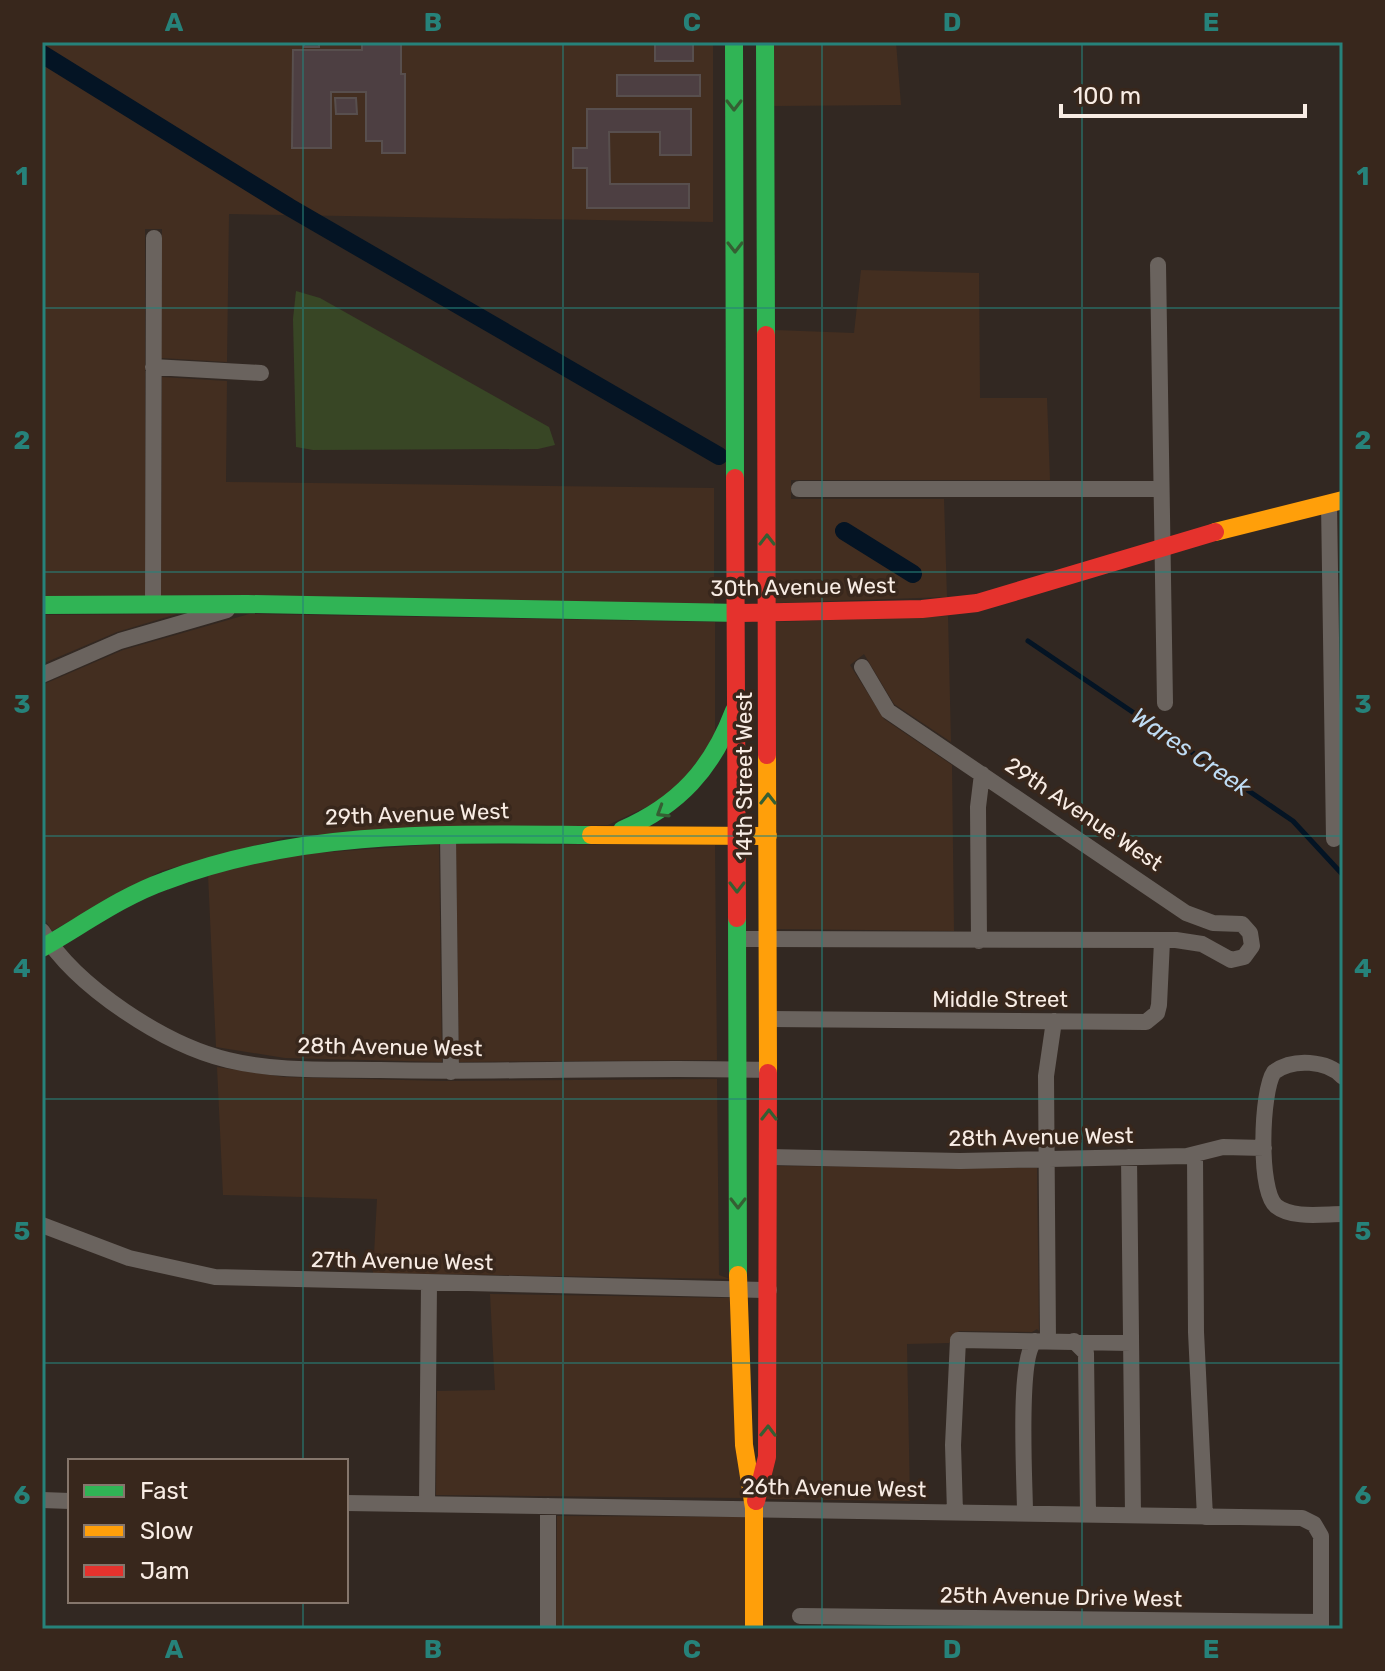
<svg xmlns="http://www.w3.org/2000/svg" width="1385" height="1671" font-family="Rubik,sans-serif">
  <style>
    .built { fill: #432e20 }
    .green { fill: #384625 }
    .lines { fill: none; stroke-linecap: round; stroke-linejoin: round }
    .stream { stroke: #041424; stroke-width: 5 }
    .canal { stroke: #041424; stroke-width: 18 }
    .building { fill: #4d3f42; stroke: #584f4e; stroke-width: 2 }
    .street { stroke: #6a635e; stroke-width: 16 }
    .fast { stroke: #30b455; stroke-width: 18 }
    .slow { stroke: #ff9f0a; stroke-width: 18 }
    .jam { stroke: #e5322d; stroke-width: 18 }
    .oneway { stroke: #355f33 }
    .grid { fill: none; stroke: #26827a; stroke-width: 2; stroke-opacity: 0.55 }
    .labels { text-anchor: middle; dominant-baseline: central; stroke-width: 7; stroke-linejoin: round; paint-order: stroke }
    .street-label { font-size: 22px; fill: #f8ece4; stroke: #38271c }
    .water-label { font-size: 24px; font-style: italic; fill: #bfdcf4; stroke: #38271c }
    .neatline { fill: none; stroke: #26827a; stroke-width: 3 }
    .grid-label { font-size: 26px; text-anchor: middle; font-weight: bold; fill: #26827a }
  </style>
  <rect width="100%" height="100%" fill="#322822"/>
  <path class="built" d="M 42,42 L 713,42 L 713,222 L 229,214 L 227,362 L 161,358 L 162,229 L 145,229 L 145,596 L 42,596 Z
    M 774,42 L 896,42 L 901,105 L 774,106 Z
    M 861,270 L 979,273 L 980,398 L 1047,398 L 1050,480 L 791,480 L 791,499 L 944,499 L 947,597 L 775,603 L 775,330 L 854,333 Z
    M 162,377 L 227,381 L 226,482 L 714,488 L 714,604 L 161,596 Z
    M 177,614 L 117,632 L 42,664 L 42,615 Z
    M 249,614 L 715,622 L 715,739 L 670,796 L 608,825 L 287,837 L 161,871 L 52,931 L 42,915 L 42,685 L 123,650 Z
    M 948,616 L 951,742 L 894,704 L 864,654 L 850,665 L 884,719 L 952,765 L 954,931 L 777,929 L 775,622 Z
    M 439,844 L 442,1062 L 285,1058 L 216,1047 L 208,875 L 290,855 Z
    M 456,844 L 715,845 L 717,1060 L 459,1062 Z
    M 217,1067 L 284,1077 L 442,1081 L 717,1079 L 719,1275 L 730,1279 L 373,1273 L 377,1199 L 223,1195 Z
    M 777,1166 L 1037,1168 L 1039,1331 L 1037,1329 L 1032,1332 L 959,1331 L 949,1343 L 907,1344 L 910,1501 L 766,1499 Z
    M 490,1294 L 730,1298 L 744,1498 L 436,1495 L 437,1391 L 495,1390 Z
    M 557,1516 L 746,1517 L 745,1629 L 556,1629 Z"/>
  <path class="green" d="M 296,291 L 320,298 L 549,427 L 555,445 L 538,449 L 313,450 L 296,447 L 293,319 Z"/>
  <g class="lines">
    <path class="stream" d="M 1028,641 L 1293,821 L 1343,875"/>
    <path class="canal" d="M 42,54 L 289,207 L 719,456
      M 844,531 L 913,574"/>
  </g>
  <path class="building" d="M 304,42 L 319,42 L 319,47 L 304,47 Z
    M 362,42 L 401,42 L 401,74 L 405,74 L 405,153 L 382,153 L 382,141 L 366,141 L 366,92 L 331,92 L 331,148 L 292,148 L 293,50 L 362,50 Z
    M 655,42 L 693,42 L 693,61 L 655,61 Z
    M 617,75 L 700,75 L 700,96 L 617,96 Z
    M 335,98 L 356,98 L 357,114 L 336,114 Z
    M 587,109 L 691,109 L 691,155 L 660,155 L 660,132 L 609,132 L 610,184 L 689,184 L 689,208 L 587,208 L 587,168 L 573,168 L 573,148 L 587,148 Z"/>
  <g class="lines">
    <path class="street" d="M 1158,265 L 1165,703
      M 153,367 L 261,373
      M 799,489 L 1161,489
      M 1329,503 L 1334,839
      M 153,605 L 154,238
      M 42,675 L 120,641 L 227,610
      M 448,834 L 451,1072
      M 42,931 C 76,987 165,1045 228,1060 C 277,1072 330,1069 380,1070 C 509,1073 639,1066 769,1070
      M 737,939 L 1176,940 L 1202,944 L 1231,960 L 1244,957 L 1252,946 L 1250,933 L 1242,924 L 1213,923 L 1186,913 L 888,711 L 862,667
      M 979,941 L 978,807 L 982,774
      M 769,1019 L 1146,1022 L 1157,1013 L 1159,1005 L 1162,941
      M 1343,1077 C 1327,1060 1293,1058 1274,1072 C 1261,1091 1258,1190 1276,1206 C 1292,1219 1323,1214 1343,1214
      M 1195,1155 L 1196,1332 L 1205,1517
      M 769,1157 L 960,1161 L 1187,1156 L 1223,1147 L 1264,1148
      M 1129,1157 L 1133,1515
      M 42,1225 L 129,1258 L 215,1277 L 769,1290
      M 1048,1340 L 1046,1076 L 1054,1021
      M 1074,1341 L 1086,1353 L 1088,1514
      M 42,1500 L 70,1501
      M 346,1503 L 1302,1518 L 1314,1524 L 1321,1536 L 1321,1629
      M 427,1504 L 429,1284
      M 955,1512 L 953,1445 L 958,1340 L 1131,1343
      M 1025,1513 C 1025,1483 1017,1358 1035,1341
      M 800,1616 L 1321,1622
      M 548,1629 L 548,1506"/>
    <path class="fast" d="M 734,42 L 735,478
      M 765,42 L 766,335
      M 42,605 L 248,604 L 741,613
      M 622,830 C 679,805 712,769 734,711
      M 737,918 L 738,1275
      M 42,948 C 81,926 122,896 165,881 C 302,829 447,834 591,835"/>
    <path class="slow" d="M 1215,532 L 1343,500
      M 767,755 L 768,1073
      M 591,835 L 768,836
      M 738,1275 L 744,1445 L 754,1508 L 754,1629"/>
    <path class="jam" d="M 766,335 L 767,755
      M 735,478 L 737,918
      M 741,613 L 922,609 L 977,603 L 1215,532
      M 756,1501 L 767,1457 L 768,1073"/>
  </g>
  <defs><path id="oneway-chevron" d="M-2-3.5L2.5 0L-2 3.5" fill="none" stroke-width="1.6" stroke-linecap="round" stroke-linejoin="round" transform="scale(2)"/></defs>
  <g class="oneway">
    <use href="#oneway-chevron" transform="translate(734 105) rotate(90)"/>
    <use href="#oneway-chevron" transform="translate(735 247) rotate(90)"/>
    <use href="#oneway-chevron" transform="translate(767 540) rotate(-90)"/>
    <use href="#oneway-chevron" transform="translate(768 799) rotate(-90)"/>
    <use href="#oneway-chevron" transform="translate(662 812) rotate(148)"/>
    <use href="#oneway-chevron" transform="translate(737 887) rotate(90)"/>
    <use href="#oneway-chevron" transform="translate(769 1115) rotate(-90)"/>
    <use href="#oneway-chevron" transform="translate(738 1203) rotate(90)"/>
    <use href="#oneway-chevron" transform="translate(768 1431) rotate(-89)"/>
  </g>
  <path class="grid" d="M 303,42 L 303,1461M 563,42 L 563,1629M 822,42 L 822,1629M 1082,42 L 1082,1629M 42,308 L 1343,308M 42,572 L 1343,572M 42,836 L 1343,836M 42,1099 L 1343,1099M 42,1363 L 1343,1363M 303,1601 L 303,1629"/>
  <g class="labels">
    <g class="street-label">
      <text transform="translate(803 587) rotate(-1)">30th Avenue West</text>
      <text transform="translate(744 776) rotate(-90)">14th Street West</text>
      <text transform="translate(417 814) rotate(-2)">29th Avenue West</text>
      <text transform="translate(1084 814) rotate(34)">29th Avenue West</text>
      <text x="1000" y="999">Middle Street</text>
      <text transform="translate(390 1047) rotate(1)">28th Avenue West</text>
      <text transform="translate(1041 1137) rotate(-1)">28th Avenue West</text>
      <text transform="translate(402 1261) rotate(1)">27th Avenue West</text>
      <text transform="translate(834 1488) rotate(1)">26th Avenue West</text>
      <text transform="translate(1061 1597) rotate(1)">25th Avenue Drive West</text>
    </g>
    <g class="water-label">
      <text transform="translate(1191 752) rotate(34)">Wares Creek</text>
    </g>
  </g>
  <rect width="1385" height="1671" fill="none" stroke="#38271c" stroke-width="88"/>
  <rect x="68" y="1459" width="280" height="144" fill="#38271c" stroke="#85766c" stroke-width="2"/>
  <rect x="84" y="1485" width="40" height="12" fill="#30b455" stroke="#85766c" stroke-width="2"/>
  <text x="140" y="1499" font-size="24" fill="#f8ece4">Fast</text>
  <rect x="84" y="1525" width="40" height="12" fill="#ff9f0a" stroke="#85766c" stroke-width="2"/>
  <text x="140" y="1539" font-size="24" fill="#f8ece4">Slow</text>
  <rect x="84" y="1565" width="40" height="12" fill="#e5322d" stroke="#85766c" stroke-width="2"/>
  <text x="140" y="1579" font-size="24" fill="#f8ece4">Jam</text>
  <path d="M1061 104v12h244v-12" fill="none" stroke="#f8ece4" stroke-width="4"/>
  <text x="1073" y="104" font-size="24" fill="#f8ece4" stroke="#38271c" stroke-width="6" paint-order="stroke">100 m</text>
  <rect x="44" y="44" width="1297" height="1583" class="neatline"/>
  <g class="grid-label">
    <text x="174" y="31">A</text>
    <text x="433" y="31">B</text>
    <text x="692" y="31">C</text>
    <text x="952" y="31">D</text>
    <text x="1211" y="31">E</text>
    <text x="22" y="185">1</text>
    <text x="1363" y="185">1</text>
    <text x="22" y="449">2</text>
    <text x="1363" y="449">2</text>
    <text x="22" y="713">3</text>
    <text x="1363" y="713">3</text>
    <text x="22" y="977">4</text>
    <text x="1363" y="977">4</text>
    <text x="22" y="1240">5</text>
    <text x="1363" y="1240">5</text>
    <text x="22" y="1504">6</text>
    <text x="1363" y="1504">6</text>
    <text x="174" y="1658">A</text>
    <text x="433" y="1658">B</text>
    <text x="692" y="1658">C</text>
    <text x="952" y="1658">D</text>
    <text x="1211" y="1658">E</text>
  </g>
</svg>
